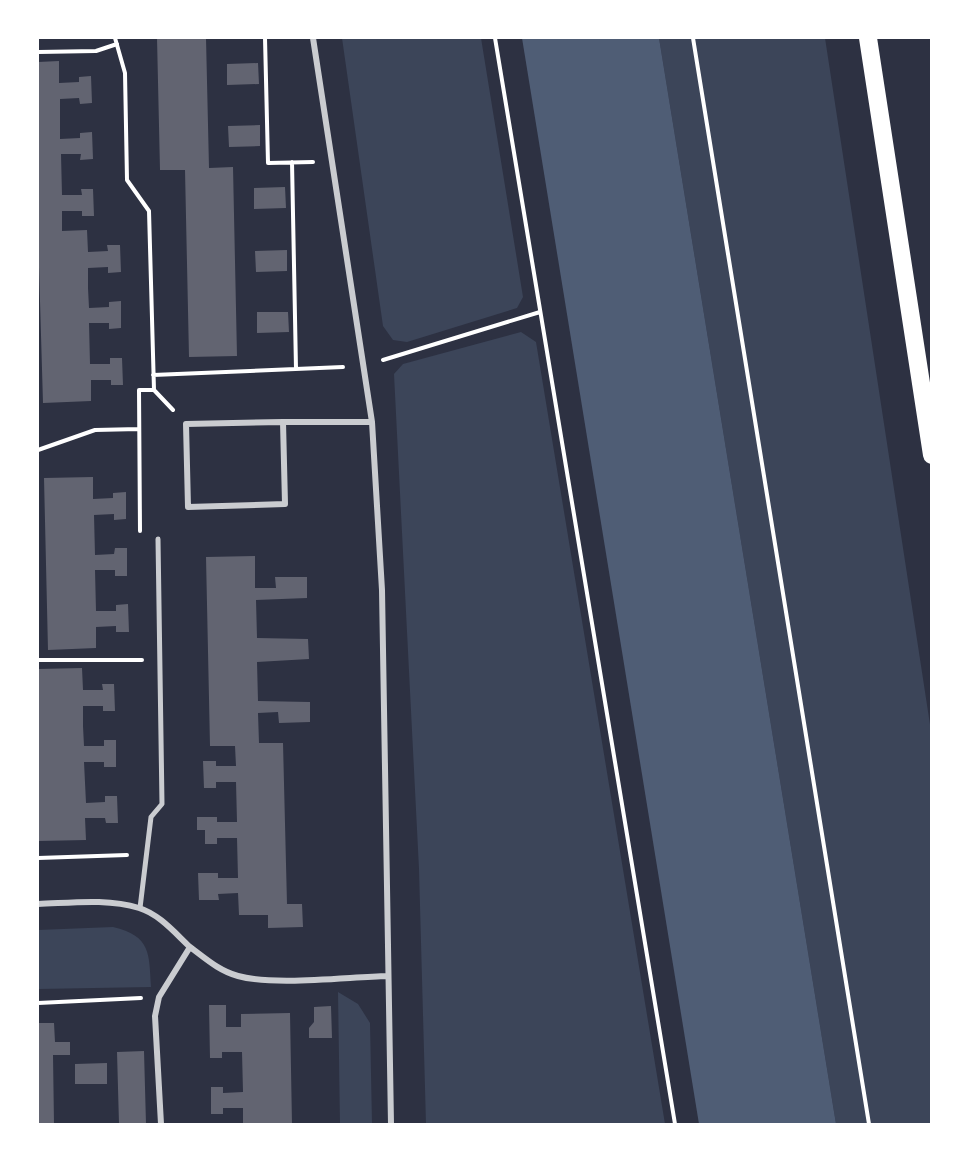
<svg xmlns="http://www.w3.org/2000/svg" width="969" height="1162" font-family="'Zilla Slab',serif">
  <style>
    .green { fill: #3c4559 }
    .water { fill: #4f5d75 }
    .building { fill: #626471 }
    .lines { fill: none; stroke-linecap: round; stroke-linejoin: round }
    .path { stroke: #fff; stroke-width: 4 }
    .pedestrian { stroke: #caccd0; stroke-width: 5 }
    .minor { stroke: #caccd0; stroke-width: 6 }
    .motorway { stroke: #fff; stroke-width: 18 }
  </style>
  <rect width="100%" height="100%" fill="#2d3142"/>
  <path class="green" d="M 342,38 L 481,38 L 523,297 L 517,308 L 407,342 L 393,340 L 383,326 Z
    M 659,38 L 825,38 L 931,731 L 931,1124 L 836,1124 Z
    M 521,332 L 536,342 L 665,1124 L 426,1124 L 419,869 L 394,374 L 403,364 Z
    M 113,927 C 151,936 149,953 151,987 L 38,989 L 38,930 Z
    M 338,992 L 358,1004 L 370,1023 L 372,1124 L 340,1124 Z"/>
  <path class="water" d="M 522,38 L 659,38 L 836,1124 L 699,1124 Z"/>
  <path class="building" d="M 157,38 L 206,38 L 209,168 L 233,167 L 237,356 L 189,357 L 185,170 L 160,170 Z
    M 59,61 L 59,83 L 79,82 L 79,77 L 91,76 L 92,103 L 80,104 L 79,98 L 60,99 L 60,139 L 80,138 L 80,133 L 92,132 L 93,159 L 80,160 L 81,154 L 61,154 L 62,195 L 82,195 L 81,189 L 93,189 L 94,216 L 82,216 L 82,211 L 62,211 L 62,231 L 87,230 L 88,252 L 108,251 L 107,245 L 120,245 L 121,272 L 108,273 L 108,267 L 88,268 L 88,288 L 89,308 L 109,307 L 109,302 L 121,301 L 121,328 L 109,329 L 109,323 L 89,323 L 90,364 L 110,364 L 110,358 L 122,358 L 123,385 L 111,385 L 111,380 L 91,380 L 91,401 L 43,403 L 38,233 L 38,62 Z
    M 258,63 L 259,84 L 227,85 L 227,64 Z
    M 260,125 L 260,146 L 229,147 L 228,126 Z
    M 285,187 L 286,208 L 254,209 L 254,188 Z
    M 287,250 L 287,271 L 256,272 L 255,251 Z
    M 257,312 L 288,312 L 289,332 L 257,333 Z
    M 93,477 L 93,499 L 113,498 L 113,493 L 126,492 L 126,519 L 114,520 L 114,514 L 94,515 L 95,555 L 114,554 L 115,548 L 127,548 L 127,576 L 115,576 L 115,570 L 95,570 L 96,611 L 116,611 L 116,605 L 128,604 L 129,632 L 116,632 L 116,626 L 96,627 L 96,648 L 48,650 L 44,478 Z
    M 255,556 L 255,588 L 276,588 L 275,577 L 307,577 L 307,598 L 256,600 L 257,638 L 308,639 L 309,659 L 257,662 L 258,701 L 310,702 L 310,722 L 279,723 L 278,712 L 258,713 L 259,743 L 283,743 L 287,904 L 302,904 L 303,927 L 268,928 L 268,915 L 239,915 L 238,893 L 218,894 L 219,900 L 199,900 L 198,873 L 218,873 L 218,878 L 238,878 L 237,838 L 217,838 L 217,844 L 205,844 L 205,830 L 197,830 L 197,817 L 217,817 L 217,822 L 237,822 L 236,782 L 216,782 L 216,788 L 204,788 L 203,761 L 216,761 L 216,766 L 236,766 L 235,746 L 210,746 L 206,557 Z
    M 82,668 L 83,690 L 103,690 L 102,684 L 114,684 L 115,711 L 103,711 L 103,706 L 83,706 L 83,726 L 84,746 L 104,746 L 104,740 L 116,740 L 116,767 L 104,767 L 104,762 L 84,762 L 86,803 L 105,802 L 105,796 L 117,796 L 118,823 L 106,823 L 105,818 L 85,818 L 86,840 L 38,841 L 38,669 Z
    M 209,1005 L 226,1005 L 226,1027 L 241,1027 L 241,1014 L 290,1013 L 292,1124 L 243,1124 L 243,1108 L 223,1108 L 223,1114 L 211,1114 L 211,1087 L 223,1087 L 223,1093 L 243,1092 L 242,1052 L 222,1052 L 222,1058 L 210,1058 Z
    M 331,1006 L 332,1038 L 309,1038 L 309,1028 L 314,1022 L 314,1007 Z
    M 38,1023 L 54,1023 L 55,1042 L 70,1042 L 70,1055 L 53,1055 L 54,1124 L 38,1124 Z
    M 144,1051 L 146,1124 L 119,1124 L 117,1052 Z
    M 107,1063 L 107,1084 L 75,1084 L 75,1064 Z"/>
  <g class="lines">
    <path class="path" d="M 115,38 L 125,73 L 127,180 L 149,211 L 154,390 L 173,410
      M 265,38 L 268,163 L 313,162
      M 495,38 L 675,1124
      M 693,38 L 869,1124
      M 38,52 L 96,51 L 117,44
      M 292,162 L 296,369
      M 383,360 L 540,312
      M 153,375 L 343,367
      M 38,450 L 95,430 L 139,429
      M 140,531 L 139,390 L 154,390
      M 38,660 L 142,660
      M 38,858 L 127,855
      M 38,1003 L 141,998"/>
    <path class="pedestrian" d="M 140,908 L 151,817 L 162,804 L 158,539"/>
    <path class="minor" d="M 313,38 L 372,422 L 382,590 L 391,1124
      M 283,422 L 285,504 L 188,507 L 186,424 Z
      M 283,422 L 372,422
      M 38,904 C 70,903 107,898 139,908 C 159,914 175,933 190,947 L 159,997 L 155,1016 L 161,1124
      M 190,947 C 205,958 219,971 238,976 C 274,986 347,977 387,976"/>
    <path class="motorway" d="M 868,38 L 932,455"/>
  </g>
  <rect width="969" height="1162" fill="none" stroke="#ffffff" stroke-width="78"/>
</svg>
